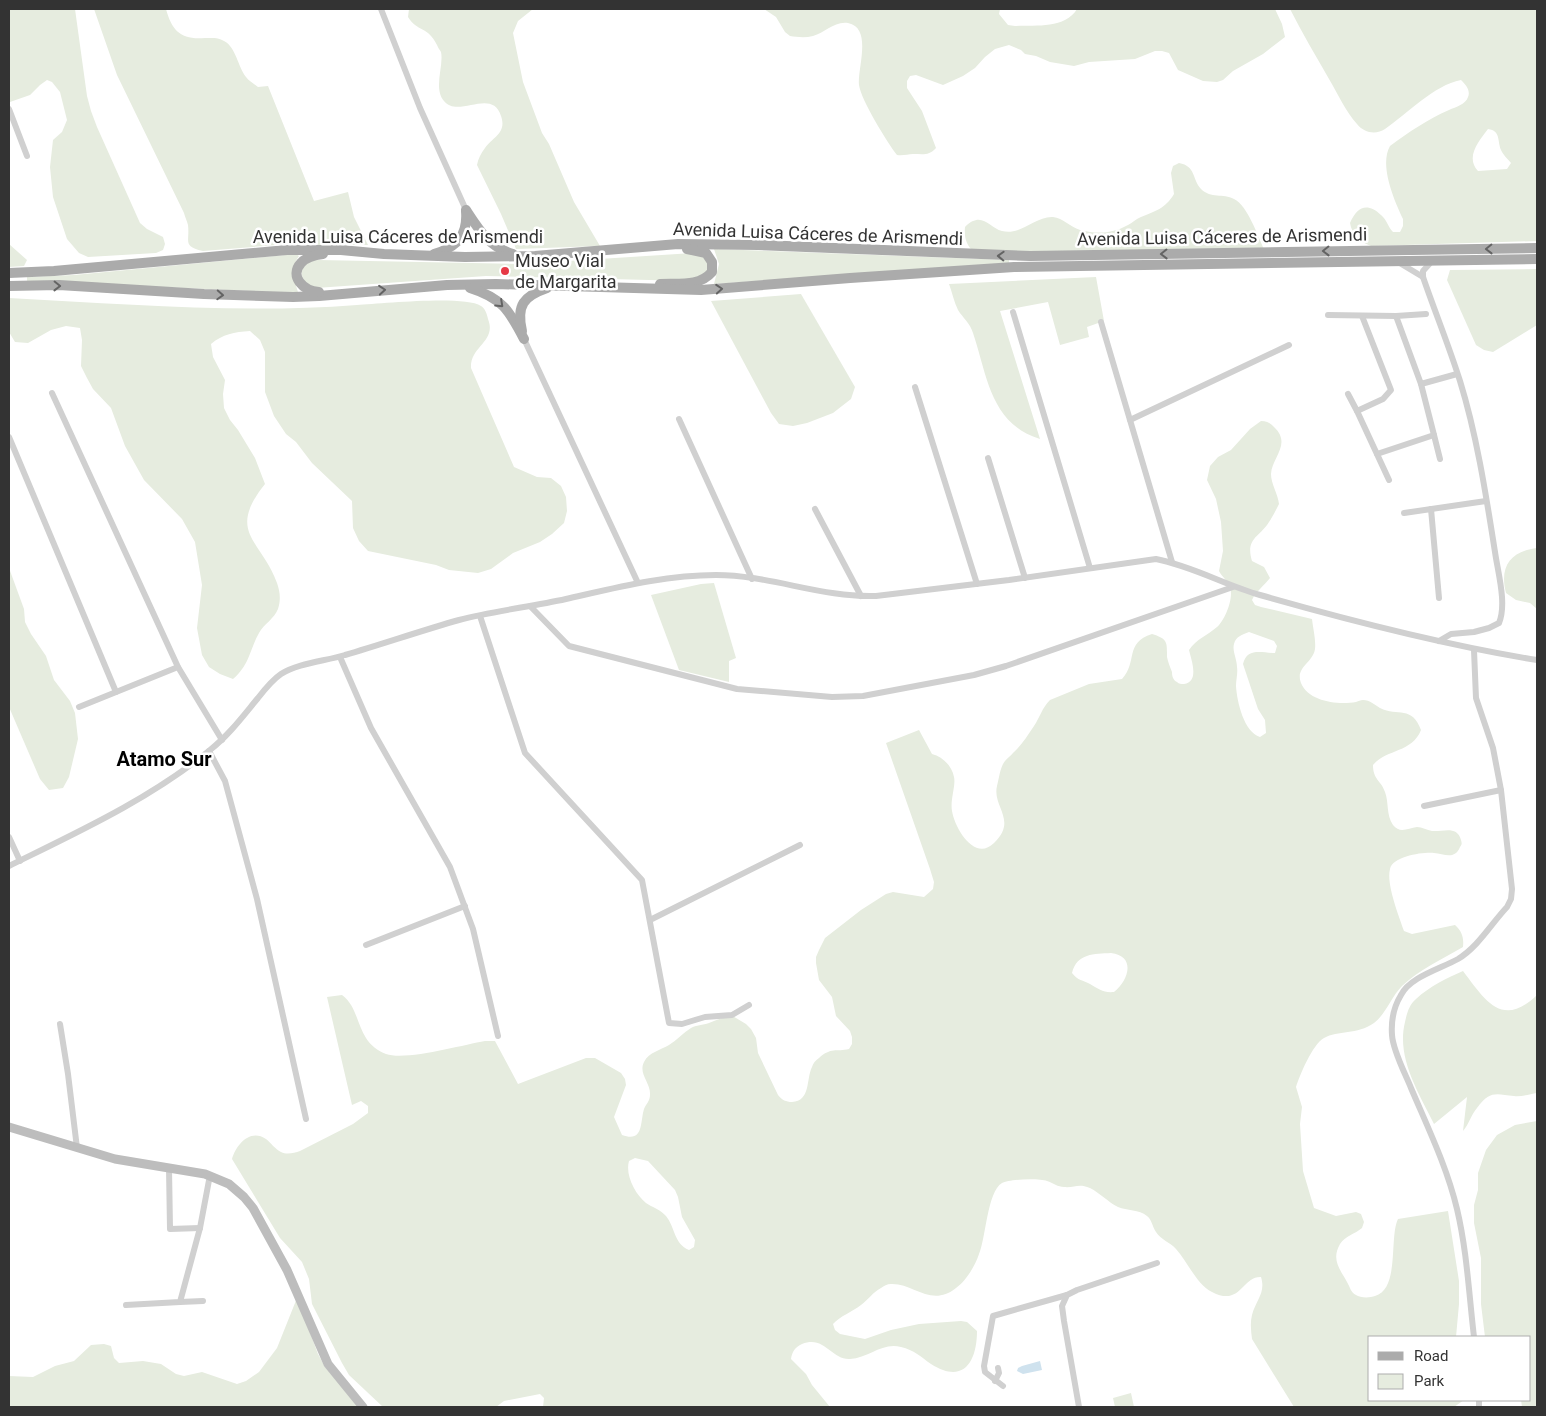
<svg xmlns="http://www.w3.org/2000/svg" width="1546" height="1416" font-family="Roboto,sans-serif">
	<rect width="100%" height="100%" fill="#fff"/>
	<g fill="#e6ecdf" fill-rule="evenodd">
		<path d="M9,9H75L87,96L91,111L97,127L140,223L147,229L163,237L165,244L163,250L156,253L88,257L79,253L67,239L53,197L50,167L53,140L62,132L67,120L60,92L52,82L47,80L40,85L30,95L10,102L9,96Z"/>
		<path d="M94,9H166C172,31 181,40 205,38C211,38 218,37 224,41C236,47 238,67 246,77C249,81 254,84 258,87L268,86L314,201L348,192L354,217L368,245H276L203,251C182,246 190,242 188,225C187,221 185,217 184,213L117,75Z"/>
		<path d="M409,9H458L472,10L482,9H533L518,21L513,33L523,82L542,133L549,144L574,202L600,246L516,249L501,214L477,165C478,159 481,153 485,148C493,137 507,133 501,116C492,87 458,119 444,101C433,88 444,66 441,52C440,50 438,48 437,45C428,26 417,32 408,17Z"/>
		<path d="M764,9H1000L999,14L1008,25L1015,26C1036,25 1065,29 1077,9H1275L1282,24L1285,37L1263,54L1233,71L1223,80L1217,82L1203,81L1178,70L1169,53L1162,51H1155L1135,59L1089,62L1074,66L1050,62L1036,56L1025,54L1021,50L1009,45L995,49L985,57L975,68L963,76L943,85L916,75L910,76L907,81V88L922,111L936,148C929,156 923,154 913,154C908,154 903,156 897,155C887,142 861,100 859,85C857,69 873,28 848,23C834,21 825,33 813,36C805,38 797,37 790,36L785,32L776,17Z"/>
		<path d="M1290,9H1537V241L1371,246C1360,242 1352,235 1350,223C1357,207 1367,202 1381,215C1387,220 1388,227 1393,232H1400L1403,226V219C1394,200 1379,165 1390,146C1409,132 1428,119 1449,110C1456,107 1466,104 1468,97C1471,90 1465,84 1461,80C1434,85 1407,114 1385,129C1376,135 1364,133 1357,124C1346,112 1338,94 1329,79C1316,56 1302,33 1290,9ZM1488,129C1501,131 1497,140 1501,150C1503,155 1508,159 1511,163L1507,169L1478,171C1465,157 1479,141 1488,129Z"/>
		<path d="M1179,163C1196,166 1192,179 1201,189C1211,199 1223,193 1234,199C1248,206 1257,235 1264,249L974,252C966,245 964,237 965,227C982,210 989,228 1002,231C1021,236 1035,216 1053,217C1063,218 1070,227 1080,230C1097,234 1112,234 1128,225C1132,223 1136,219 1141,217C1155,211 1165,209 1174,194L1171,173L1173,166Z"/>
		<path d="M9,244L27,260L24,266L9,267Z"/>
		<path d="M714,249L1009,260V263L714,284L719,264Z"/>
		<path d="M693,253L703,256L709,265L708,272L690,281L486,276L316,288L308,286C303,279 299,274 304,265L313,260H318L521,264Z"/>
		<path d="M296,254L299,256C290,268 294,280 298,292H270L27,281V277L74,275Z"/>
		<path d="M1537,269V325L1493,352L1484,350L1476,345L1447,280L1450,270Z"/>
		<path d="M1096,277L1104,321L1087,327L1089,337L1060,345L1048,302L1000,311L1040,439C990,424 987,374 973,333C970,323 963,318 958,310C954,302 952,292 949,284Z"/>
		<path d="M801,294L855,387L851,399L833,413L807,423L793,426L779,424L771,413L711,301Z"/>
		<path d="M9,298C125,304 241,314 357,305C380,304 464,295 481,306C485,308 487,314 488,319C497,342 470,346 471,368L514,467L537,477L551,478L561,486L566,497L567,511L564,523L552,534L540,542L513,553L491,569L478,573L449,570L436,565L368,551L359,541L353,528L352,501L312,463L296,442L286,434L274,416L265,392V352L260,340L250,331C234,332 223,334 211,344L213,357L225,380L223,394L224,408L230,420L238,430L255,458L265,484C226,533 261,539 277,583C280,592 281,599 278,609C274,619 264,624 259,633C249,651 250,664 233,679L220,674L209,667L202,655L197,628L202,585L195,542L182,519L144,480L125,446L111,408L93,389L87,378L81,366L82,340L80,328L66,326L51,330L28,343L15,342L9,332Z"/>
		<path d="M1261,421C1267,421 1270,423 1274,427C1292,444 1272,457 1271,474C1271,484 1278,494 1279,504C1276,510 1273,516 1269,522C1260,537 1245,538 1252,561L1264,567L1270,578C1264,586 1256,591 1252,600L1255,605L1261,607L1312,619C1313,628 1316,640 1315,649C1313,663 1295,667 1301,683C1309,702 1338,705 1356,702C1359,701 1360,700 1363,700C1370,700 1375,705 1380,708C1398,717 1412,705 1421,730C1412,753 1386,749 1373,765C1373,780 1381,780 1385,792C1389,802 1386,815 1393,825C1400,834 1408,828 1417,827C1422,827 1427,830 1432,831C1443,832 1457,825 1461,840C1462,844 1462,844 1460,847C1455,860 1444,854 1434,853C1423,852 1393,856 1390,869C1386,884 1399,916 1404,931L1412,934L1455,925C1462,931 1464,938 1463,947C1442,959 1419,970 1402,986C1391,997 1386,1014 1374,1023C1357,1035 1338,1030 1324,1038C1312,1045 1300,1075 1296,1087L1302,1107L1300,1124L1303,1171L1314,1208L1336,1216L1356,1212L1361,1214L1364,1222L1362,1228C1355,1234 1345,1236 1340,1244C1331,1260 1340,1269 1347,1282C1350,1287 1351,1293 1356,1295C1360,1298 1370,1298 1375,1296C1400,1289 1389,1237 1398,1219L1448,1211L1459,1281V1304L1456,1337H1370V1400H1464L1454,1407H1294L1252,1339C1251,1331 1250,1323 1252,1315C1256,1300 1266,1293 1261,1277C1242,1276 1241,1307 1212,1292C1196,1284 1188,1262 1176,1249C1170,1242 1161,1240 1156,1232C1152,1226 1152,1220 1147,1216C1139,1209 1127,1211 1118,1207C1108,1202 1100,1193 1090,1188C1078,1183 1075,1188 1064,1187C1058,1187 1053,1183 1047,1181C1039,1178 1009,1179 1002,1183C987,1192 986,1238 979,1254C975,1266 966,1281 956,1288C931,1308 914,1283 891,1284C887,1284 884,1286 881,1288C873,1292 868,1300 861,1305C852,1312 840,1316 833,1324L835,1330L840,1334L865,1339L891,1330L919,1324L961,1321L967,1322L977,1331C977,1361 964,1385 931,1364C921,1357 914,1350 901,1347C882,1342 869,1358 850,1359C831,1360 825,1335 802,1344C795,1347 792,1352 791,1359L806,1374L812,1385L830,1407H543L544,1398L540,1394L504,1401L496,1407H383L349,1375L342,1363L312,1304L309,1279L302,1262L280,1238L232,1159C236,1145 250,1128 266,1139C271,1143 275,1149 281,1152C287,1155 294,1153 300,1151L353,1124L368,1113V1106L361,1101L352,1105L327,997L342,995C356,1005 357,1024 366,1038C370,1045 378,1051 386,1054C406,1061 462,1045 485,1041H495L518,1084L586,1058H595L621,1073L625,1079L626,1085L614,1117L622,1135C644,1143 640,1122 644,1109C646,1104 650,1101 650,1095C651,1083 638,1074 644,1062C649,1052 661,1050 669,1045C677,1040 683,1033 691,1028C696,1025 703,1025 709,1023C717,1020 724,1017 731,1015L746,1024L751,1029L756,1038L758,1053L778,1095C782,1100 786,1102 792,1102C811,1101 806,1079 812,1067C813,1063 816,1060 819,1058C831,1047 836,1052 849,1049L852,1044V1037L850,1031L836,1016L832,997L819,980L816,963V957L819,950L825,938L861,910L886,894L893,892L924,897L933,889L934,882L930,869L886,743L919,730L932,754C943,757 952,766 954,777C956,785 950,800 952,811C955,829 975,862 994,843C1018,820 992,807 997,786C999,779 1000,767 1005,761C1007,758 1011,756 1013,753C1021,746 1028,735 1034,726C1040,717 1042,708 1050,700L1089,684L1122,679C1138,662 1124,643 1152,634C1168,639 1167,642 1167,657C1168,662 1170,667 1172,672C1172,676 1173,680 1177,682C1179,684 1181,684 1184,684C1200,682 1191,659 1189,650C1196,639 1208,635 1217,627C1225,620 1234,598 1230,587C1228,581 1222,577 1219,571L1223,551L1221,522L1216,499L1207,480L1210,466L1218,457L1231,450L1250,429ZM1249,632L1274,641L1277,646L1275,653C1262,653 1247,647 1243,664L1258,709L1265,720L1266,733L1260,737C1244,732 1237,702 1236,686C1236,680 1238,673 1237,667C1237,659 1232,651 1234,644C1236,636 1242,635 1249,632ZM1111,953C1136,956 1129,980 1114,992C1103,993 1099,989 1090,984C1083,980 1078,981 1072,973C1077,953 1094,954 1111,953ZM635,1158L648,1161L675,1190L678,1197L682,1217L695,1240L694,1247L689,1250C674,1244 675,1227 666,1216C661,1210 652,1207 646,1203C635,1194 625,1175 629,1161Z"/>
		<path d="M1537,548V609L1530,603L1516,600L1506,593C1499,566 1511,551 1537,548Z"/>
		<path d="M9,568L24,609L25,622L31,634L46,656L54,680L70,701L75,713L78,739L69,777L63,788L49,790L40,779L9,707Z"/>
		<path d="M714,583L736,658L729,661V682L679,670L651,595L701,584Z"/>
		<path d="M1463,971C1485,1000 1502,1029 1537,995V1093C1530,1094 1521,1097 1514,1096C1496,1094 1490,1090 1477,1108C1471,1115 1469,1124 1463,1131L1467,1097L1434,1124C1419,1093 1396,1058 1405,1022C1407,1013 1409,1005 1416,999C1430,986 1447,978 1463,971Z"/>
		<path d="M1537,1121V1407H1522L1521,1400H1530V1337H1485L1481,1304V1258L1474,1223V1205L1478,1190V1173L1486,1150L1497,1135L1515,1125Z"/>
		<path d="M297,1298L318,1354L325,1367L360,1407H9V1376L33,1377L55,1366L74,1361L91,1345L104,1344L111,1346L114,1358L119,1363L143,1361L161,1364L176,1374L184,1376L202,1372L237,1384L246,1381L259,1372L277,1348Z"/>
		<path d="M1131,1393L1134,1407H1115L1113,1398Z"/>
	</g>
	<path fill="#cfe2ee" d="M1040,1361L1042,1370L1023,1374L1017,1371L1018,1368L1022,1366Z"/>
	<g fill="none" stroke-linecap="round" stroke-linejoin="round">
		<g stroke="#d0d0d0" stroke-width="6">
			<path d="M381,9L420,108L466,210"/>
			<path d="M9,109L27,156"/>
			<path d="M1432,261L1423,271V277C1435,312 1449,346 1460,381C1477,436 1486,495 1495,552C1498,573 1507,604 1499,623L1489,628L1474,632L1451,634L1439,641"/>
			<path d="M1398,262L1423,277"/>
			<path d="M1013,312L1090,568"/>
			<path d="M1328,315L1396,316L1421,384L1457,374"/>
			<path d="M1362,316L1391,390L1383,399L1357,411L1389,480"/>
			<path d="M1396,316L1426,314"/>
			<path d="M1101,322L1172,562"/>
			<path d="M524,339L638,583"/>
			<path d="M915,387L977,584"/>
			<path d="M52,393L178,667L222,740"/>
			<path d="M1348,394L1357,411"/>
			<path d="M679,419L752,579"/>
			<path d="M1130,420L1289,345"/>
			<path d="M1434,435L1440,459"/>
			<path d="M9,437L116,692"/>
			<path d="M1377,454L1434,435L1421,384"/>
			<path d="M988,458L1025,578"/>
			<path d="M815,509L861,596"/>
			<path d="M1431,509L1439,598"/>
			<path d="M1404,513L1486,501"/>
			<path d="M531,607L569,646L737,689L832,697L863,696L974,675L1006,666L1233,587"/>
			<path d="M480,616L525,753L642,880L669,1023L682,1024L705,1017L732,1015L749,1005"/>
			<path d="M340,657L371,728L450,867L473,929L498,1036"/>
			<path d="M79,707L178,667"/>
			<path d="M209,751L225,781L257,899L306,1119"/>
			<path d="M1424,806L1501,790"/>
			<path d="M9,837L20,861"/>
			<path d="M9,866C78,832 150,799 210,750C229,735 243,716 258,698C265,689 272,680 281,674C298,663 326,661 345,655C383,644 420,631 459,620C493,611 530,607 566,599C615,588 665,575 716,575C770,575 822,598 876,596L1009,580L1156,559C1192,566 1225,585 1260,595C1351,621 1444,645 1537,660"/>
			<path d="M650,920L800,845"/>
			<path d="M366,945L465,906"/>
			<path d="M60,1024L68,1074L77,1148"/>
			<path d="M169,1168L170,1229L200,1228"/>
			<path d="M180,1302L203,1301"/>
			<path d="M126,1305L180,1302L200,1228L210,1175"/>
			<path d="M1474,1337C1469,1295 1467,1251 1457,1209C1447,1167 1428,1128 1411,1088C1405,1073 1393,1051 1392,1035C1391,1021 1393,1008 1401,995C1410,977 1440,969 1458,959C1478,947 1491,924 1507,907L1511,899L1512,889L1501,790L1493,748L1476,698L1474,650"/>
			<path d="M995,1381L999,1373L998,1368"/>
			<path d="M1003,1386L985,1372L984,1366L993,1316L1067,1295"/>
			<path d="M1079,1407L1064,1321L1062,1306L1067,1295L1077,1290L1157,1263"/>
			<path d="M1479,1407V1400"/>
		</g>
		<path stroke="#bdbdbd" stroke-width="9" d="M9,1127L115,1159L205,1174L229,1184L244,1197L253,1208L287,1270L328,1364L363,1407"/>
		<g stroke="#ababab" stroke-width="10">
			<path d="M466,210C479,230 489,247 513,254"/>
			<path d="M434,254C457,247 468,236 466,211"/>
			<path d="M9,273L54,271L287,250H341L384,254L465,257L535,256L678,244L759,245L1030,256L1537,248"/>
			<path d="M660,284C679,283 699,287 712,272V262L706,253L687,249"/>
			<path d="M9,286L59,285L204,294L293,297L319,296L447,285L496,284L701,290L850,278L1014,267L1537,259"/>
			<path d="M470,288C502,298 509,310 524,339"/>
			<path d="M319,292C303,291 289,276 301,263C306,257 315,255 323,254"/>
			<path d="M522,331C516,305 524,296 547,288"/>
		</g>
	</g>
	<defs><path id="oneway-chevron" d="M-2-3.5L2.5 0L-2 3.5" fill="none" stroke-width="1.6" stroke-linecap="round" stroke-linejoin="round" transform="scale(1.25)"/></defs>
	<g stroke="#636363">
		<use href="#oneway-chevron" transform="translate(1489 249) rotate(179)"/>
		<use href="#oneway-chevron" transform="translate(1326 251) rotate(179)"/>
		<use href="#oneway-chevron" transform="translate(1164 254) rotate(179)"/>
		<use href="#oneway-chevron" transform="translate(1001 256) rotate(-178)"/>
		<use href="#oneway-chevron" transform="translate(57 286) rotate(1)"/>
		<use href="#oneway-chevron" transform="translate(719 289) rotate(-4)"/>
		<use href="#oneway-chevron" transform="translate(382 290) rotate(-5)"/>
		<use href="#oneway-chevron" transform="translate(220 295) rotate(3)"/>
		<use href="#oneway-chevron" transform="translate(500 304) rotate(43)"/>
	</g>
	<circle fill="#e63946" stroke="#fff" stroke-width="2" cx="505" cy="271" r="5"/>
	<g text-anchor="middle" stroke-width="5" stroke-linejoin="round" paint-order="stroke">
		<g font-size="18" fill="#333" stroke="#fff">
			<text transform="translate(818 234) rotate(2)" y="6">Avenida Luisa Cáceres de Arismendi</text>
			<text x="398" y="243">Avenida Luisa Cáceres de Arismendi</text>
			<text transform="translate(1222 237) rotate(-1)" y="6">Avenida Luisa Cáceres de Arismendi</text>
		</g>
		<g font-size="18" fill="#333" stroke="#fff" text-anchor="start">
			<text x="515" y="267">Museo Vial<tspan x="515" dy="21">de Margarita</tspan></text>
		</g>
		<g font-size="20" font-weight="bold" fill="#000" stroke="#fff">
			<text x="164" y="766">Atamo Sur</text>
		</g>
	</g>
	<rect width="1546" height="1416" fill="none" stroke="#333333" stroke-width="20"/>
	<rect x="1368" y="1336" width="162" height="65" fill="#ffffff" stroke="#adadad"/>
	<rect x="1378" y="1352" width="25" height="8" fill="#ababab" stroke="#adadad"/>
	<text x="1414" y="1361" font-size="15" fill="#333333">Road</text>
	<rect x="1378" y="1374" width="25" height="15" fill="#e6ecdf" stroke="#adadad"/>
	<text x="1414" y="1386" font-size="15" fill="#333333">Park</text>
</svg>
